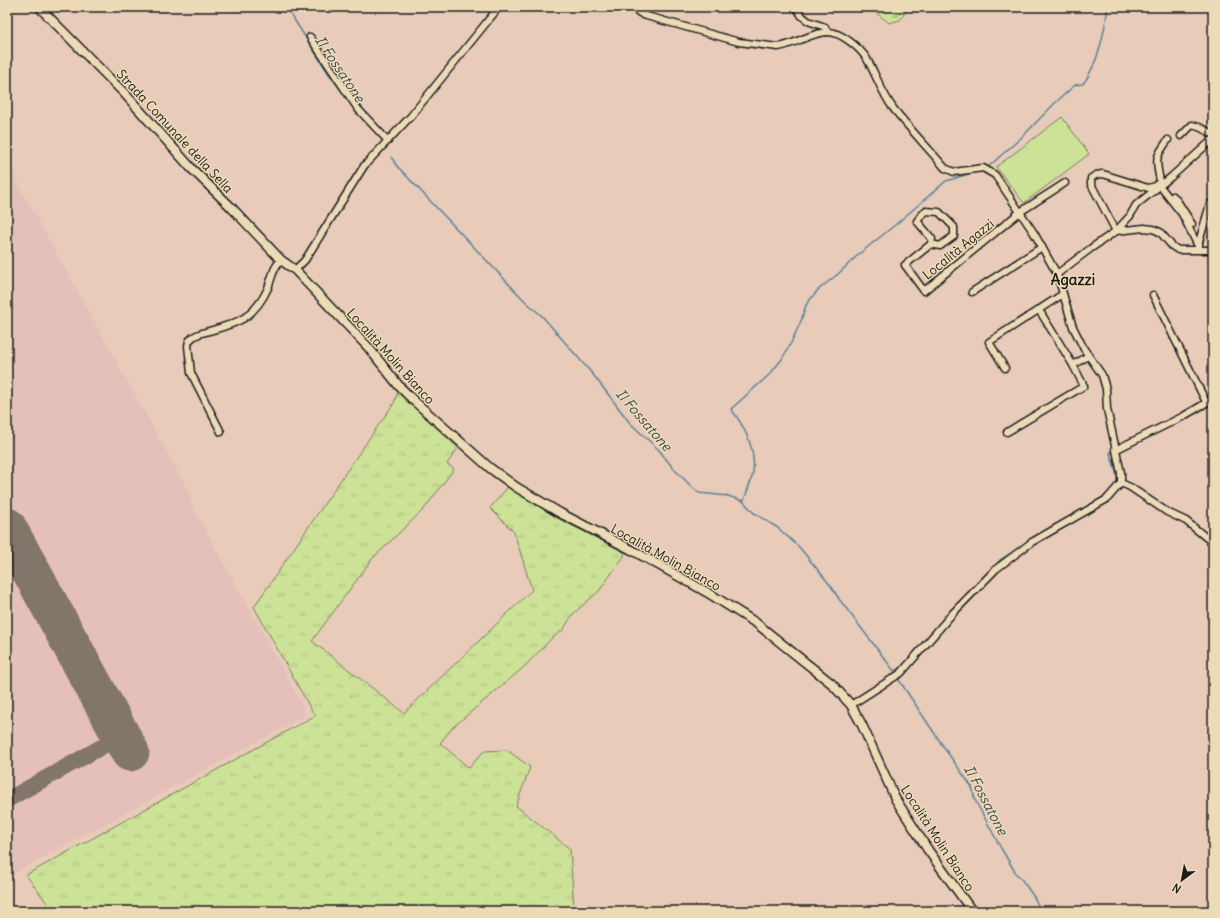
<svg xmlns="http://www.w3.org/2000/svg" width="1220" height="918" font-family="Delius,sans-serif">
	<defs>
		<pattern id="grass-tufts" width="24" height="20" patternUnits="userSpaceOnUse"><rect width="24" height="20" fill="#cce297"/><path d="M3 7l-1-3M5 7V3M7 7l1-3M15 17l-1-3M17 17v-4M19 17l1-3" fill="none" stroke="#afc182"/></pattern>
		<pattern id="forest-firs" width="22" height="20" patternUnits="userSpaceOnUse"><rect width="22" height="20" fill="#cce297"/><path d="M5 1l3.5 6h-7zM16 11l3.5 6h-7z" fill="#afc182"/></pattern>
	</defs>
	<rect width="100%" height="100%" fill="#e8cbb9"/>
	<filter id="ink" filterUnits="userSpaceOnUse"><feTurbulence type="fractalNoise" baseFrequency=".025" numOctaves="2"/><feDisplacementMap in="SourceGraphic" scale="8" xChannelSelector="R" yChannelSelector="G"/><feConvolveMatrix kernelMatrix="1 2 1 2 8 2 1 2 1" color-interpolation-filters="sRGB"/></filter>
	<g filter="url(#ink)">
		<path fill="#e5c0ba" d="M7,164L191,496V504L305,710L303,717L7,877Z"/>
		<path fill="url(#grass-tufts)" stroke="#747f5a" d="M398,392L458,448L447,464L454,469L424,509L372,559L312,641L404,713L532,590L514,532L490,508L508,487L557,518L624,552V556L599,591L573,614L563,630L552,638L524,667L453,727L440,743L469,768L484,751L507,750L530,767L516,806L570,849L574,911H53L26,875L316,715L312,711L254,607L355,459L394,403Z"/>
		<path fill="url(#forest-firs)" stroke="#747f5a" d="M869,7H909L900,20L889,23Z"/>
		<path fill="#cce297" stroke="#747f5a" d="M1062,117L1089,154L1024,203L996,167Z"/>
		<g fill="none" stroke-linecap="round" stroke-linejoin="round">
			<g stroke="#5d8398" stroke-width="1.5">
				<path d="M286,7L329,74L354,108"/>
				<path d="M391,157L397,166L525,301L542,316L595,377L630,423L659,450L673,468L692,487L699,493L728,496L743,501L754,513L778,528L800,548L831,586L839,599L894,671L904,666"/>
				<path d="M987,168L1023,136L1055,103L1075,85L1083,84C1099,62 1104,33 1108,7"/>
				<path d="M1166,422L1182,414"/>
				<path d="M1113,450L1110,453C1113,463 1116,470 1118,481"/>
				<path d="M744,500C747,491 751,482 753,473C756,449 745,427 731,409L770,374L782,359L791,343L801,321L806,305L818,290L838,274L859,254L895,225L946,181L975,172"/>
				<path d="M987,574L1000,560L1021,547"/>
				<path d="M899,680L947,752L972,787L975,800L1002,850L1017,875L1022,880L1034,897L1041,911"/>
			</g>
			<path stroke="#82746a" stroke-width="16" d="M7,800L121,736"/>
			<path stroke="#82746a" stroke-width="39" d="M7,527L130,752"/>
			<g stroke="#1c1c1c" stroke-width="9">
				<g id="minor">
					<path d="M631,7L643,15L739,42L778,47C794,45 812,32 828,32C841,32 860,48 867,59C876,75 882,93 893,108C909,128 928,148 945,168L954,172L983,168L995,175L1034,233L1057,274L1073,327L1084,349L1102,375L1106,389L1107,409L1121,473V483L1107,499L1032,542L996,569L952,614L901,673L851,705"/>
					<path d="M796,7L802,16L808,21L825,27L827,32"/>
					<path d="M310,37L358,109L388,141"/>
					<path d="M1181,136L1192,125L1199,127L1213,134"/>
					<path d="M1168,140C1154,159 1156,159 1160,181L1156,186L1148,188L1103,174L1096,175L1091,178V184L1116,231L1130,216L1136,205L1171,177L1211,141"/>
					<path d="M1163,190L1182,214L1200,250"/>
					<path d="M1173,196L1178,202L1192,224"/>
					<path d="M925,211L939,212L954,227V236L940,246L931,244L932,239L917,221Z"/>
					<path d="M931,244L905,265L924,291L1020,212L1065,183"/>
					<path d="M1199,248V242L1210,204"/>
					<path d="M295,270L305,260L364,166L411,116L499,7"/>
					<path d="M1057,274L1090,249L1116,231L1144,228L1153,229L1160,232L1172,246L1178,250H1213"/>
					<path d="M972,292L1042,247"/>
					<path d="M1153,295L1206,402"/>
					<path d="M1039,310L1073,365"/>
					<path d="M1005,368L989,342L1063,294"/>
					<path d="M221,432L191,373L188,346L189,341L193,337L199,334C232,324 252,323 268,288C272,278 273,267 281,260"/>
					<path d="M1007,432L1084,386L1073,365L1088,356"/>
					<path d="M1115,450L1182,417L1213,399"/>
					<path d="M1121,483L1130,487L1167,512L1186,521L1208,539L1213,546"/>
				</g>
			</g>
			<g stroke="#1c1c1c" stroke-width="11">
				<path id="tertiary" d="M39,7L125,94L192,169L231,207L281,260L295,270L368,347L399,386L413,400L490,468L516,487L560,513L632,550L710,594L756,623L831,683L851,705L862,725L896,800L928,850L972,911"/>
			</g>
			<use href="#minor" stroke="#eddbb8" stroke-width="6"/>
			<use href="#tertiary" stroke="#eddbb8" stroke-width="8"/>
		</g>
	</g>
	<g text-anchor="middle" stroke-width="3" stroke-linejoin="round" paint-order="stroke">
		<g font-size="13" fill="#1c1c1c" stroke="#eddbb8">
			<text transform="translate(175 131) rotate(47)" y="5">Strada Comunale della Sella</text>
			<text transform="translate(958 249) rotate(-39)" y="5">Località Agazzi</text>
			<text transform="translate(391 356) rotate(48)" y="5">Località Molin Bianco</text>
			<text transform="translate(666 557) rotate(29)" y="5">Località Molin Bianco</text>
			<text transform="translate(938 838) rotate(57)" y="5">Località Molin Bianco</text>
		</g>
		<g font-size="14" font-style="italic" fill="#374750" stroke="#eddbb8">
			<text transform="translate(340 69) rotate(56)" y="5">Il Fossatone</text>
			<text transform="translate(644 420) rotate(49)" y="5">Il Fossatone</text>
			<text transform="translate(986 800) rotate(62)" y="5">Il Fossatone</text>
		</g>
		<g font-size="15" font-weight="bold" fill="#1c1c1c" stroke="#eddbb8">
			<text x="1073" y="285">Agazzi</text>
		</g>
	</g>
	<rect width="1220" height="918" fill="none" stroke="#eddbb8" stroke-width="24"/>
	<rect x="12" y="12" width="1196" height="894" fill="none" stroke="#1c1c1c" stroke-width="1.5" filter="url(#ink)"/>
	<g transform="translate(1182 880) rotate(212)" stroke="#eddbb8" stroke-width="3" paint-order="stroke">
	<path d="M0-3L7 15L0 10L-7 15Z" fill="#1c1c1c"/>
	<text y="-6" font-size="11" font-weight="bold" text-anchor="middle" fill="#1c1c1c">N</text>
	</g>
</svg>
